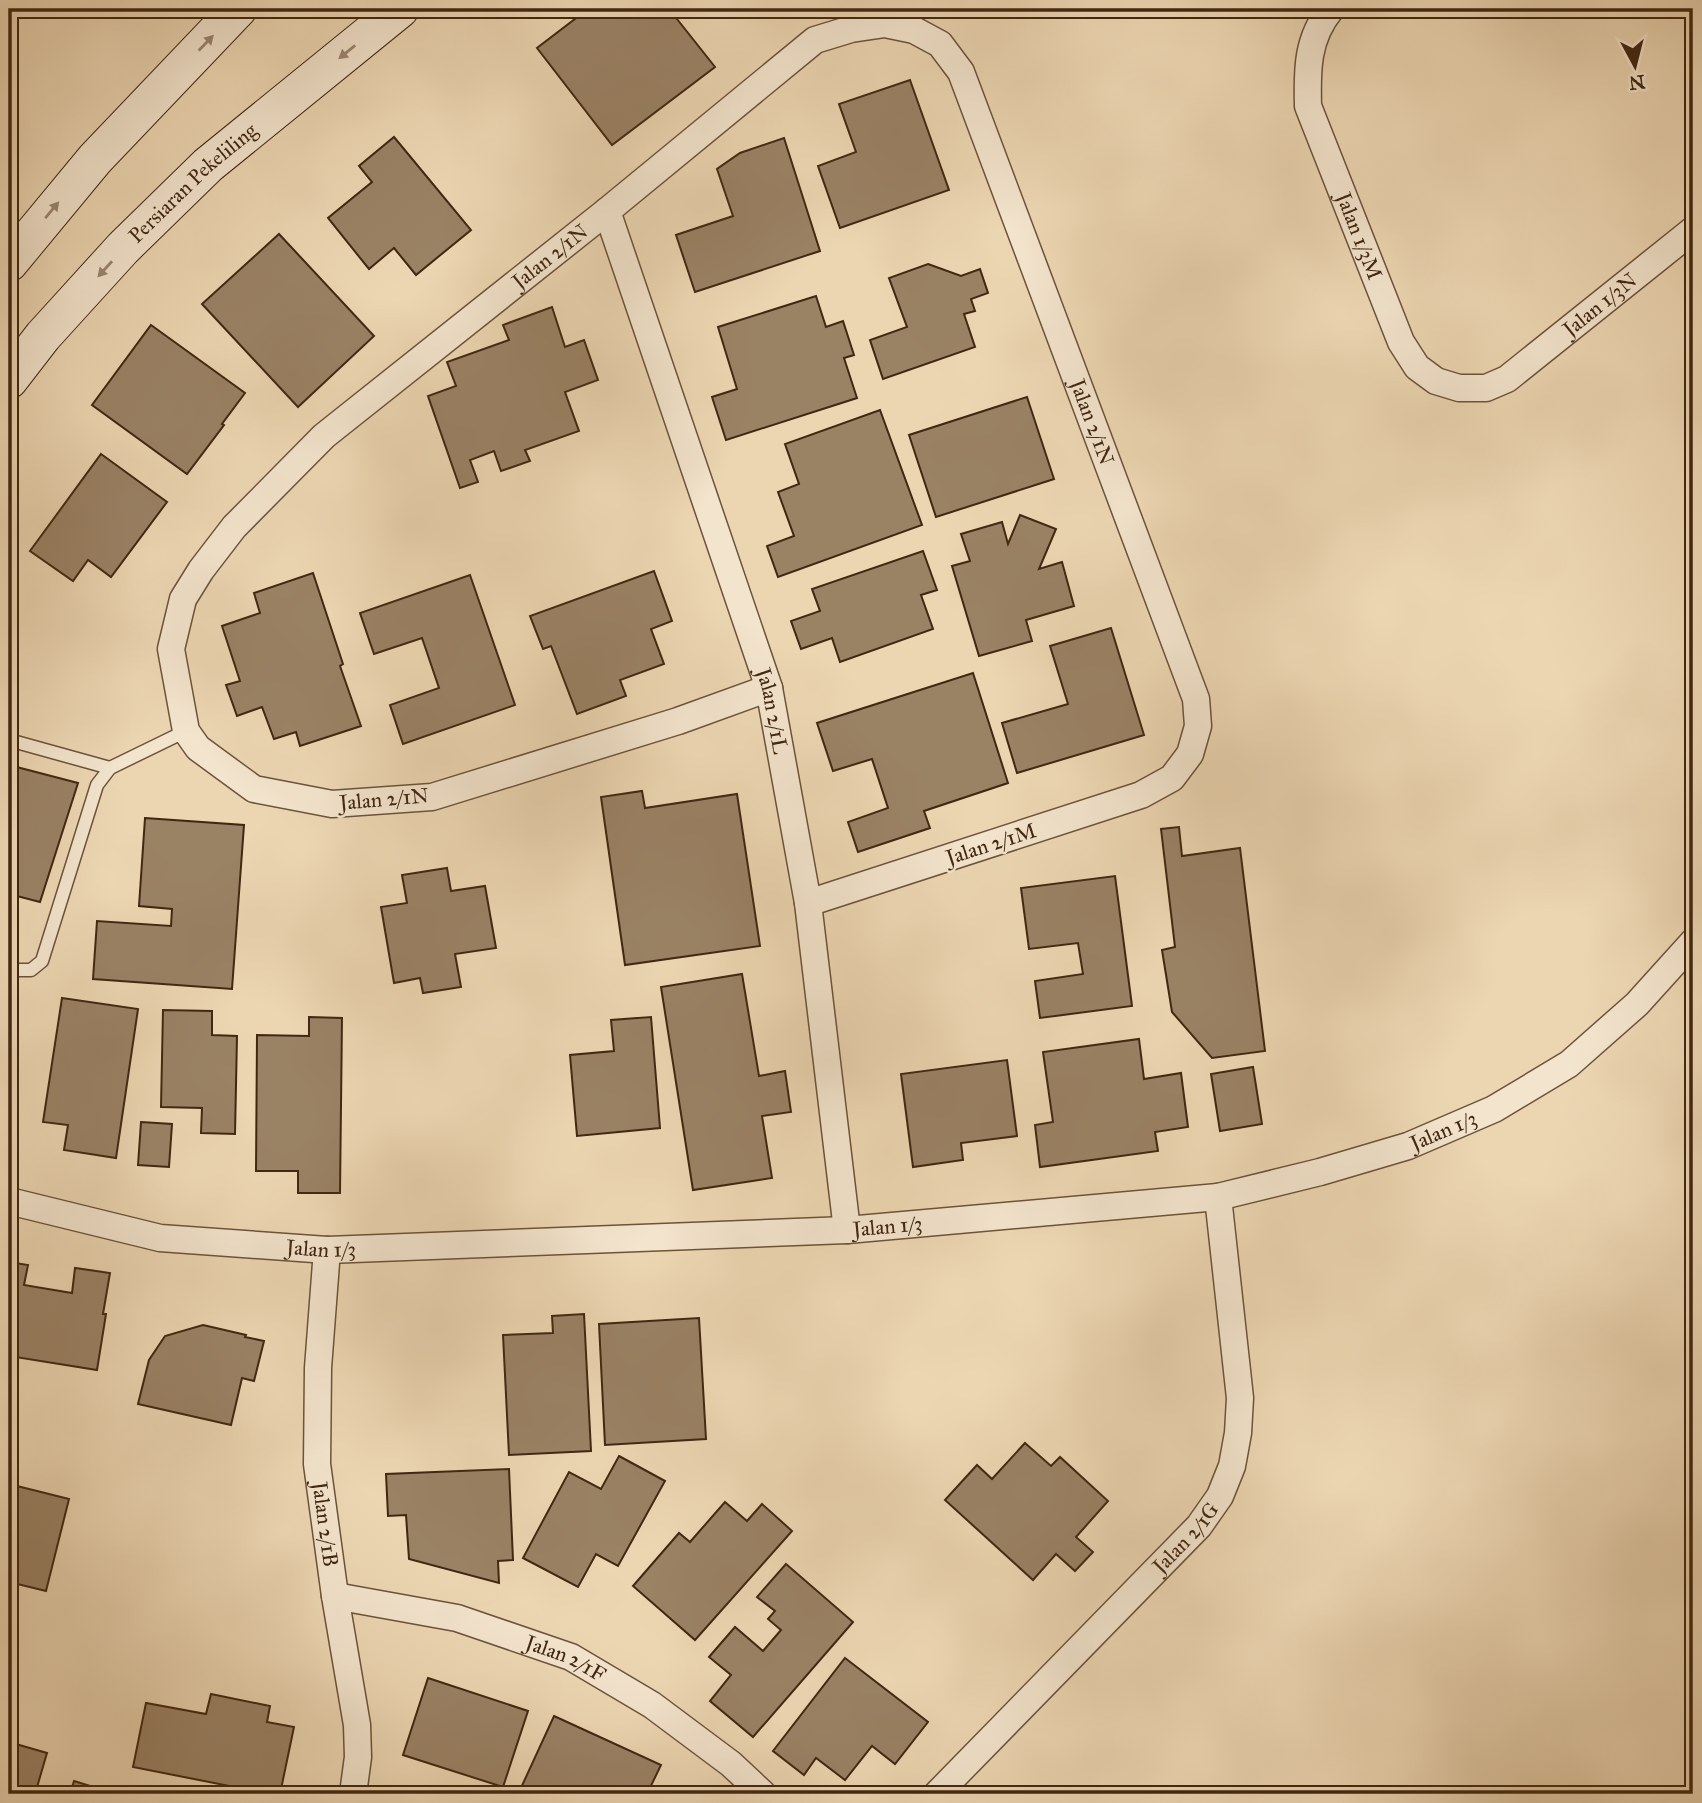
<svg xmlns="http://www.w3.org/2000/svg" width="1702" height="1803" font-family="'IM FELL Great Primer',serif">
	<rect width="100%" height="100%" fill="#ecd6b2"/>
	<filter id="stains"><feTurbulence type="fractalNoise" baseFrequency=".00286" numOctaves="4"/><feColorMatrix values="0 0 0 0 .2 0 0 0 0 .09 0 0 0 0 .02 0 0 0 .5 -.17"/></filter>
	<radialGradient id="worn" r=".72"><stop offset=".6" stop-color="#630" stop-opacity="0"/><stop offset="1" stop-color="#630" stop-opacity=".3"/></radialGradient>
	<g fill="#9a8265" stroke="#412711" stroke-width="2">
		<path d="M588,9H669L715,67L612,145L537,48Z"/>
		<path d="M910,80L949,190L840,228L818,166L856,152L839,104Z"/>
		<path d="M394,137L471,230L416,275L394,248L369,269L328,218L372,182L359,166Z"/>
		<path d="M784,138L820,251L695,292L676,235L733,216L717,169L740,153Z"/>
		<path d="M279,234L374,336L298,407L202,304Z"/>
		<path d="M928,264L961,276L980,269L988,293L971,299L975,311L964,314L975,347L883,379L870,340L907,327L889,278Z"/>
		<path d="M816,296L826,327L843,321L854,355L844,358L857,398L726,440L712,397L737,389L718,327Z"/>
		<path d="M552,307L565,347L584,340L598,380L565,392L579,431L525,450L530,461L501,471L494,451L470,460L478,482L460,488L428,396L456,386L447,362L509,340L503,325Z"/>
		<path d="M151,325L245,393L222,424L224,425L187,474L92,405Z"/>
		<path d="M1027,397L1054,479L936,517L909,435Z"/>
		<path d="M880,410L922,525L778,577L767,546L794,536L778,492L799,484L785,444Z"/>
		<path d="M101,454L167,502L111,577L88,560L73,581L30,551Z"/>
		<path d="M1020,515L1056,529L1039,569L1062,562L1074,606L1026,620L1032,641L979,656L952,566L970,561L961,534L1002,522L1008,544Z"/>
		<path d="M923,551L937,590L921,595L933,629L840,662L832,638L801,649L791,621L820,611L812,589Z"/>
		<path d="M654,571L672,621L651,629L664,664L620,680L626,696L577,714L551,646L543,649L530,616Z"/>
		<path d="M313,573L343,664L340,666L361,726L300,746L296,732L274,739L262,707L237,716L226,685L240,681L222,626L260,613L254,593Z"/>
		<path d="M470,575L515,705L403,744L390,705L439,688L422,638L374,654L360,613Z"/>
		<path d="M1111,628L1144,735L1017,773L1002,723L1068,704L1050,646Z"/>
		<path d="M973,673L1008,783L924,811L930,828L858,852L848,822L888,808L872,759L833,771L817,723Z"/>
		<path d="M9,765L78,783L40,902L9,894Z"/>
		<path d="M642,791L645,808L737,794L760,946L625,965L601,797Z"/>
		<path d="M145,818L244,825L232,989L93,979L97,921L171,926L172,909L139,906Z"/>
		<path d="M1179,827L1182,856L1240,848L1265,1051L1212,1058L1172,1012L1162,950L1175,947L1161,829Z"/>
		<path d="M447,868L451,891L485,886L496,948L455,954L461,987L423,993L420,978L394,983L381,907L407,903L402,875Z"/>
		<path d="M1115,876L1132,1006L1040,1018L1035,981L1083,974L1078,943L1029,949L1021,888Z"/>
		<path d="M742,974L759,1076L785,1071L791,1112L762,1116L772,1178L693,1190L661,987Z"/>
		<path d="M62,998L138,1009L116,1158L64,1150L68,1125L43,1122Z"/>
		<path d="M163,1010L212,1011V1035L237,1036L235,1134L201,1133L202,1108L161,1107Z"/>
		<path d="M309,1017L342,1018L340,1193H298V1171H256L257,1035L309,1036Z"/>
		<path d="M651,1017L660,1128L577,1136L570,1055L614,1051L611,1020Z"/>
		<path d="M1139,1039L1144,1079L1181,1073L1188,1127L1155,1132L1158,1151L1040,1167L1035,1125L1053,1122L1043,1052Z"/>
		<path d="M1007,1060L1017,1136L961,1143L963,1160L913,1167L901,1074Z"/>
		<path d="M1253,1067L1262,1124L1220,1131L1211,1074Z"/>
		<path d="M141,1122L172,1124L169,1167L138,1165Z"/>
		<path d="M9,1262L28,1265L24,1285L72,1293L75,1268L110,1273L103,1314H106L97,1370L9,1356Z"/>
		<path d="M584,1314L591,1451L509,1455L503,1335L553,1333L552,1316Z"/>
		<path d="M699,1318L706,1439L605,1445L599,1324Z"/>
		<path d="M203,1325L246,1335L245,1337L264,1341L254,1381L242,1378L231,1425L138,1404L149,1360L165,1336Z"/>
		<path d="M1025,1443L1051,1466L1060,1457L1108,1501L1076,1537L1093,1552L1075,1571L1056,1554L1033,1580L945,1500L977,1465L992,1479Z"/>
		<path d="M619,1456L665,1481L618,1566L596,1554L578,1587L523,1558L569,1472L601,1489Z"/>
		<path d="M509,1469L513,1560L498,1561L499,1583L409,1559L406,1515L388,1516L386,1474Z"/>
		<path d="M9,1484L69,1499L46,1591L9,1582Z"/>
		<path d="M725,1502L747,1521L762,1504L792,1531L695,1640L633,1586L679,1533L690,1542Z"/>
		<path d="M786,1564L853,1622L753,1737L710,1701L731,1675L709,1657L735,1627L763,1651L781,1630L768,1619L775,1611L757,1597Z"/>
		<path d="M845,1658L928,1722L895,1764L872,1746L845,1780L816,1758L804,1775L773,1751Z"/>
		<path d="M428,1678L528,1711L503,1787L403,1755Z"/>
		<path d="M211,1694L270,1706L267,1722L294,1727L280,1794H270L133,1767L146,1703L206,1714Z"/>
		<path d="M554,1716L661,1765L647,1794H530L520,1790Z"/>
		<path d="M9,1742L47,1753L35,1794H9Z"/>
		<path d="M74,1781L116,1794H70Z"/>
	</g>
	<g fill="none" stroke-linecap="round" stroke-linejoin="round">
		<g stroke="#6c5339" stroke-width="15">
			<g id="service">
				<path d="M9,740L110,768"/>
				<path d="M9,967L16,970H31L42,961L97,785L110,768L186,731"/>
			</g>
		</g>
		<g stroke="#6c5339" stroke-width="29">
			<g id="minor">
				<path id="s1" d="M1331,9C1307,38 1307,70 1308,106L1401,342L1417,367L1436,381L1459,388H1486L1507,379L1693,230"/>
				<path id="s2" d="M607,211L769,688L808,903L847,1230"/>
				<path id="s3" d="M769,688L678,721L432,797L332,804L254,789L198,748L186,731L171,649L183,599L201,570L234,527L324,436L607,211L815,40L851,29L885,24L914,30L940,44L961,72L1196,699L1198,726L1190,754L1172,778L1141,795L808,903"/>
				<path id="s4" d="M9,1201L160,1238L327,1250L847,1230L1218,1197L1320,1172L1408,1146L1494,1109L1569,1064L1637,1004L1693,942"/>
				<path id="s5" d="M327,1250L318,1368L317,1464L335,1596L357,1725L358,1757L353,1794"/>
				<path id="s6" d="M335,1596L457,1618L571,1657L652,1705L731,1764L763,1794"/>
				<path id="s7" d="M937,1794L1199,1526L1220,1496L1232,1466L1238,1433L1240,1398L1218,1197"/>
			</g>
		</g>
		<g stroke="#412711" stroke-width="39">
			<g id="secondary">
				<path d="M9,263L95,159L238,9"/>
				<path id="s8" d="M9,380L43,336L123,248L208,165L400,9"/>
			</g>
		</g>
		<use href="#service" stroke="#f3e4cd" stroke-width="12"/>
		<use href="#minor" stroke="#f3e4cd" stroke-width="26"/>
		<use href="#secondary" stroke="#f3e4cd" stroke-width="37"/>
	</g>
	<defs><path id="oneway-solid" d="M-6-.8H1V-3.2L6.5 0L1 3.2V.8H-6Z" transform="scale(1.75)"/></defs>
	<g fill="#9a866f">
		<use href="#oneway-solid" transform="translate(206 43) rotate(-46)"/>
		<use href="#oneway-solid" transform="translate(347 52) rotate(141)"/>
		<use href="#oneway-solid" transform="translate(52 210) rotate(-50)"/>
		<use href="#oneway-solid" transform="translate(105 269) rotate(132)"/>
	</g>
	<g text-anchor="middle" stroke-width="5" stroke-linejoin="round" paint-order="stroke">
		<g font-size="21" fill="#412711" stroke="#f3e4cd">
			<text dy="7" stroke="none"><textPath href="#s8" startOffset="270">Persiaran Pekeliling</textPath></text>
			<text dy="7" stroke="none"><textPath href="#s1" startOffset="242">Jalan 1/3M</textPath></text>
			<text dy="7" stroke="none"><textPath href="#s3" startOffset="1264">Jalan 2/1N</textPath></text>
			<text dy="7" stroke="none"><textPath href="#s1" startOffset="602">Jalan 1/3N</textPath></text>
			<text dy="7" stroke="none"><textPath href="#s3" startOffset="2146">Jalan 2/1N</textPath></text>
			<text dy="7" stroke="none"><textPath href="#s2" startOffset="527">Jalan 2/1L</textPath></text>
			<text transform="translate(384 799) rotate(-5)" y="7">Jalan 2/1N</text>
			<text transform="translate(991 844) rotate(-18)" y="7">Jalan 2/1M</text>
			<text dy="7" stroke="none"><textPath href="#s4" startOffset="1451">Jalan 1/3</textPath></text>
			<text dy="7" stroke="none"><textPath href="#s4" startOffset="884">Jalan 1/3</textPath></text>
			<text dy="7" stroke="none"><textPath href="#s4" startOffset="317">Jalan 1/3</textPath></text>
			<text dy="7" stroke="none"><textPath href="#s5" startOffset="275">Jalan 2/1B</textPath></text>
			<text dy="7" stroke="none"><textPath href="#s7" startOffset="357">Jalan 2/1G</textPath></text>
			<text dy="7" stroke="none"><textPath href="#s6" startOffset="240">Jalan 2/1F</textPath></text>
		</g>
	</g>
	<rect width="1702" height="1803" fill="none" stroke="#ecd6b2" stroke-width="35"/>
	<rect x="10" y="10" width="1681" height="1782" fill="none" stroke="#412711" stroke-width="3.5"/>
	<rect x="18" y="18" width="1667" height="1768" fill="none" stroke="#412711" stroke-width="2"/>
	<g transform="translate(1635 66) rotate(173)" stroke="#f3e4cd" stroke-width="5" paint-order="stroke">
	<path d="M0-5L12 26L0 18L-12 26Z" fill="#412711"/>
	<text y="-10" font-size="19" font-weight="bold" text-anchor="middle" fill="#412711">N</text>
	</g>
	<rect width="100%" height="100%" filter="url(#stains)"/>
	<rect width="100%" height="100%" fill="url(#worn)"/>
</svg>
